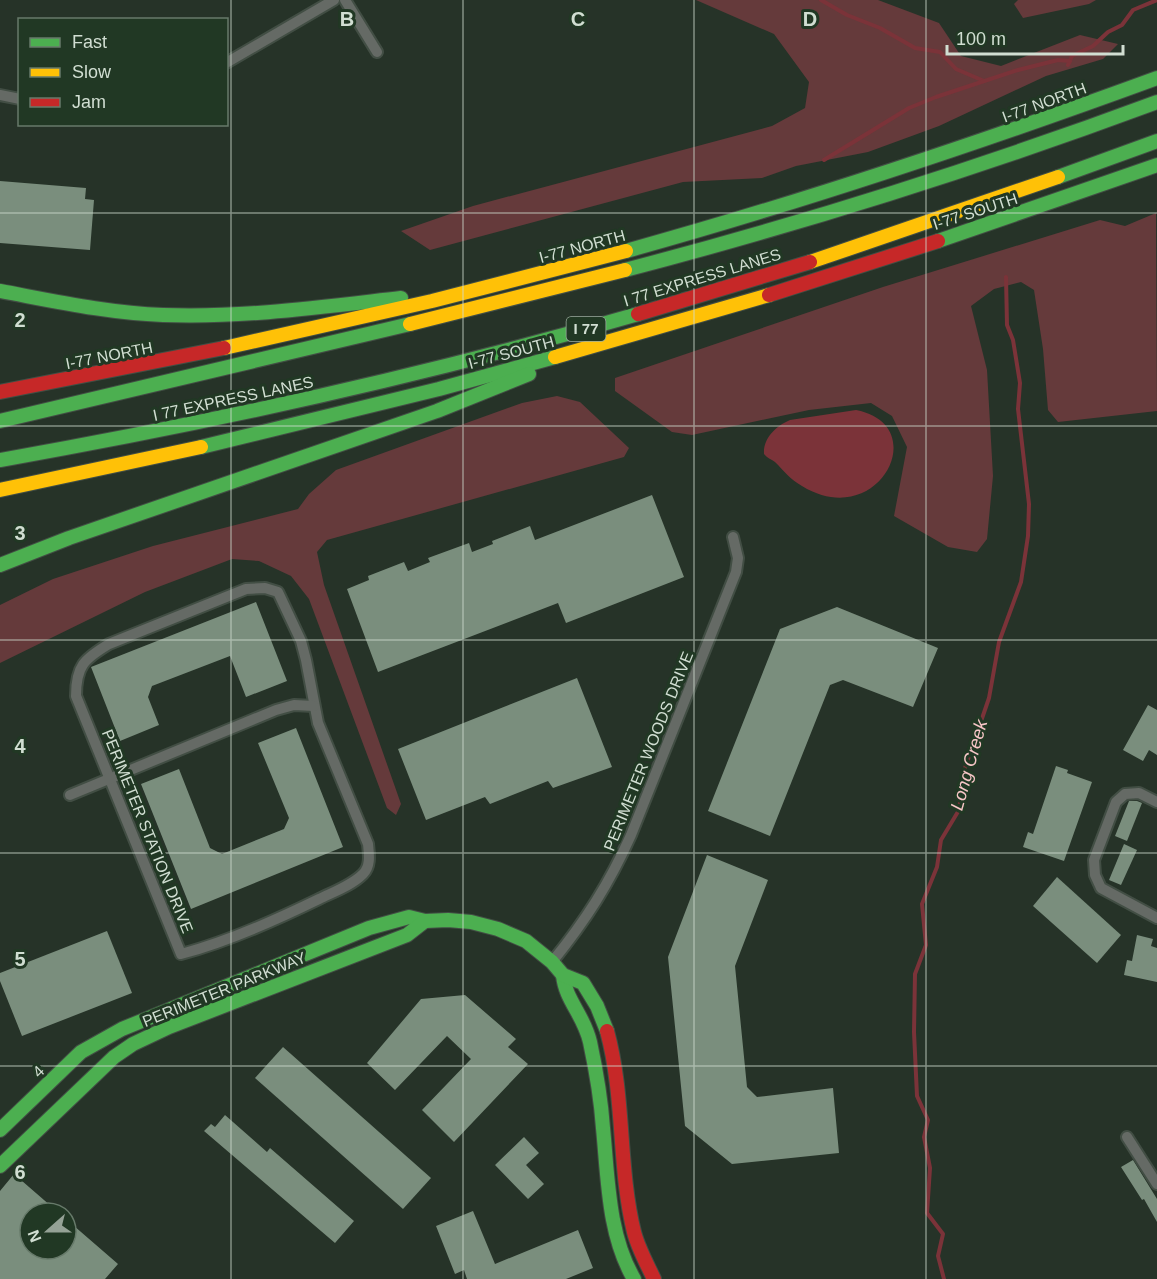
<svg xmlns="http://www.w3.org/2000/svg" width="1157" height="1279" font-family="Helvetica,sans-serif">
	<rect width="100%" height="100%" fill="#263328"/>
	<g fill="#653a3b">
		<path d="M696,0H878L939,23L961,56L1001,66L1080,35L1118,44L1103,59L1046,76L939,126L868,152L796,166L762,178L683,182L430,250L401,231L473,206L772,126L805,108L809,82L774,34Z"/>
		<path d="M1018,0H1096L1089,4L1023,18L1014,4Z"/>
		<path d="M1156,213L1157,411L1058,422L1048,410L1043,349L1034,290L1021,282L994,289L971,306L987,370L993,476L987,539L977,552L948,547L894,516L907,447L892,416L871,403L809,410L692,435L672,432L615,391V378L883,287L1100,220L1125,226Z"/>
		<path d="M557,396L580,402L629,448L624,457L327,540L317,552L324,585L401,804L396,815L387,808L309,599L291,576L259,561L232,559L145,592L0,663V605L53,579L153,546L298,509L309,494L336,470L522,403Z"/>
	</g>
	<path fill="#7b3339" d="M856,410C934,425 878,533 802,486C791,480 784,471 775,462C771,459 767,458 764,454C763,438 776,426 790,420Z"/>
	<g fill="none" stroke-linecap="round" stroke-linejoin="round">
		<g stroke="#7b3339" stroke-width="4">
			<path d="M821,0L847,15L880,28L915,48L940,52L956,69L984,81"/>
			<path d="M1068,65L1072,56L1093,46L1108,32L1122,25L1133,10L1157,0"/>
			<path d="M824,160L909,108L936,97L1018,70L1058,60L1070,61"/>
			<path d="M944,1279L938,1256L943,1234L927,1213L930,1168L924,1137L928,1120L917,1096L914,1032L915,974L926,945L922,904L937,867L941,840L959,810L964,771L989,698L999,642L1021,582L1028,536L1029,504L1018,409L1020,383L1013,340L1007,325L1006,277"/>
		</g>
	</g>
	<g fill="#7a8e7d">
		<path d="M0,181L86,188L85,199L94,200L90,250L0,243Z"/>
		<path d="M652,495L684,577L566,623L558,603L378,672L347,589L369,580L368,576L404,562L408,571L430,562L428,558L469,543L472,552L493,544L492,541L530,526L535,540Z"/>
		<path d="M256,602L287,681L246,697L230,656L152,686L148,697L159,725L120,741L91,667Z"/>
		<path d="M837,607L938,648L913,707L843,680L830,685L770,836L708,811L780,629Z"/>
		<path d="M577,678L612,767L553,788L548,781L490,804L485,797L426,820L398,749Z"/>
		<path d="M1148,705L1157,710V755L1149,750L1143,761L1123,750Z"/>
		<path d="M296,728L343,847L191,909L141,784L179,769L210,848L222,854L284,829L289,818L258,743Z"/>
		<path d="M1056,766L1068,770L1067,773L1092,782L1064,861L1023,847L1028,832L1033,834Z"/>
		<path d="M1129,801H1137L1142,803L1127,841L1115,836Z"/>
		<path d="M1124,844L1137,850L1121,885L1109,880Z"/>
		<path d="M707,855L768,880L735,966L747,1087L757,1097L833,1088L839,1153L732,1164L685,1126L668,957Z"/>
		<path d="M1057,877L1121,935L1097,963L1033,906Z"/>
		<path d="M107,931L132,993L22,1036L0,981V973Z"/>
		<path d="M1137,935L1153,939L1151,946L1157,948V982L1124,975L1127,960L1132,961Z"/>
		<path d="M465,995L516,1039L508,1047L528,1064L454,1142L422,1110L471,1059L447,1036L395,1090L367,1063L421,999Z"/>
		<path d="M283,1047L431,1178L403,1209L255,1078Z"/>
		<path d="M225,1115L267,1152L270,1148L354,1221L335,1243L204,1131L211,1124L215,1127Z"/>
		<path d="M524,1137L539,1153L526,1165L544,1184L528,1199L495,1165Z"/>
		<path d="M1133,1160L1157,1199V1222L1144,1199L1142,1200L1121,1167Z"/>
		<path d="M14,1174L59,1213H30V1249H66V1219L118,1264L105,1279H0V1191Z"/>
		<path d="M473,1211L495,1264L578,1230L593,1268L566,1279H467L464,1270L455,1274L436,1226Z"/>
	</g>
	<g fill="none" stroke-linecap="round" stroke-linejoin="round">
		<g stroke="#424e44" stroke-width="14">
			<g id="street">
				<path d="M345,0L377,52"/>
				<path d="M226,63L334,0"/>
				<path d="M0,95L20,99"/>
				<path d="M265,588L278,592L301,641L306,660L318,723L368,844C369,854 371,866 363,874C351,886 333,892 319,899C276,920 227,942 181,954L76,696C76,666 84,659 109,644L246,589Z"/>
				<path d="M70,795L276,710L294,705L314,706"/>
				<path d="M1157,802L1139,793L1125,794L1116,802L1094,860L1095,875L1101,888L1157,918"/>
				<path d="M552,962C586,920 609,884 631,835L736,572L738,558L733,537"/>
				<path d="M1127,1137L1157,1184"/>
			</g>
		</g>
		<g stroke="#424e44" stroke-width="16">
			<g id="fast">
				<path d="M1058,177L1157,141"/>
				<path d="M938,241L1157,165"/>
				<path d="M626,251C806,201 982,142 1157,78"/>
				<path d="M625,270C805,223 982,167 1157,102"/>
				<path d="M0,291C54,301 108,313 163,315C243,318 322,307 401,298"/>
				<path d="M0,421L410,324"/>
				<path d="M201,447L439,389L555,357"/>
				<path d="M0,460C215,422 428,375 638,314"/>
				<path d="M0,565L69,538L437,411L529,374"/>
				<path d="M563,975C565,1000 584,1015 590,1042C596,1070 601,1099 603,1128C608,1178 608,1235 634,1279"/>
				<path d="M0,1130L81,1052L122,1029L369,928L409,917L425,921L448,920L471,922L498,929L526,941L552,962L563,975L583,983L597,1006L607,1031"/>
				<path d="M0,1166L114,1057L133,1044L169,1027L407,935L425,921"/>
			</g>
		</g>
		<g stroke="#424e44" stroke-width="16">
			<g id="slow">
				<path d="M810,262L1058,177"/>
				<path d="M410,324L625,270"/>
				<path d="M224,348L432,301L626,251"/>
				<path d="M555,357L769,295"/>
				<path d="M0,490L201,447"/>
			</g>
		</g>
		<g stroke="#424e44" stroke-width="16">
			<g id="jam">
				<path d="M769,295L938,241"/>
				<path d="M638,314L810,262"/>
				<path d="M0,392L224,348"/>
				<path d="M607,1031C625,1097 618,1167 634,1232C638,1248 647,1264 654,1279"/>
			</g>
		</g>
		<use href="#street" stroke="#656a65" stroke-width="10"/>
		<use href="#fast" stroke="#4caf50" stroke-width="14"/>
		<use href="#slow" stroke="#ffc107" stroke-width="14"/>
		<use href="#jam" stroke="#c62828" stroke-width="14"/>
	</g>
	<path fill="none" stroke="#d1ded2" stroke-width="1.5" stroke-opacity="0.55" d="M231,0V1279M463,0V1279M694,0V1279M926,0V1279M0,213H1157M0,426H1157M0,640H1157M0,853H1157M0,1066H1157"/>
	<g text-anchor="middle" stroke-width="6" stroke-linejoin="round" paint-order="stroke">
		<rect fill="#213824" stroke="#9cac9e" stroke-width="1.5" x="566.5" y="317" width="39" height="24" rx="4.5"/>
		<g font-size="15" font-weight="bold" fill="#d1ded2">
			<text x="586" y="334">I 77</text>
		</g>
		<g font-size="16" fill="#d1ded2" stroke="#213824">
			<text transform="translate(1044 102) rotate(-20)" y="6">I-77 NORTH</text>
			<text transform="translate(975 211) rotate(-18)" y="6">I-77 SOUTH</text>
			<text transform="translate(582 246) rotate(-15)" y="6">I-77 NORTH</text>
			<text transform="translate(702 277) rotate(-17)" y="6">I 77 EXPRESS LANES</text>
			<text transform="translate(511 352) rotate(-15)" y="6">I-77 SOUTH</text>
			<text transform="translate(109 355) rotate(-11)" y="6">I-77 NORTH</text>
			<text transform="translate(233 398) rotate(-12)" y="6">I 77 EXPRESS LANES</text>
			<text transform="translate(648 751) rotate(-68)" y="6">PERIMETER WOODS DRIVE</text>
			<text transform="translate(148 831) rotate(68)" y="6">PERIMETER STATION DRIVE</text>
			<text transform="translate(224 989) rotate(-22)" y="6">PERIMETER PARKWAY</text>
			<text transform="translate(38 1071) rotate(-44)" y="6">4</text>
		</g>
		<g font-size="18" font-style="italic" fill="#f7c6c7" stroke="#213824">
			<text transform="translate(969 765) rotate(-74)" y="6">Long Creek</text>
		</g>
	</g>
	<g font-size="20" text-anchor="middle" font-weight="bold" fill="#d1ded2" stroke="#213824" stroke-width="6" stroke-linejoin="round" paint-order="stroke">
		<text x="347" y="26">B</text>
		<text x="578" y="26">C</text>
		<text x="810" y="26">D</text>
		<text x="20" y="327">2</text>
		<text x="20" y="540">3</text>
		<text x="20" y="753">4</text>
		<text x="20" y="966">5</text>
		<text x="20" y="1179">6</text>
	</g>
	<rect x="18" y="18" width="210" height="108" fill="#213824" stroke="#677a6a" stroke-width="1.5"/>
	<rect x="30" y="38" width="30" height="9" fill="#4caf50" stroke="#677a6a" stroke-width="1.5"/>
	<text x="72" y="48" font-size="18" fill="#d1ded2">Fast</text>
	<rect x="30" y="68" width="30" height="9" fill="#ffc107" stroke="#677a6a" stroke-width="1.5"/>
	<text x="72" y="78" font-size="18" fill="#d1ded2">Slow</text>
	<rect x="30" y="98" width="30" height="9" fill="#c62828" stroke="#677a6a" stroke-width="1.5"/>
	<text x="72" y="108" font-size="18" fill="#d1ded2">Jam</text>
	<g transform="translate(48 1231) rotate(249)"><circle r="28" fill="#213824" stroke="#677a6a" stroke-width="1.5"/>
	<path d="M0-4.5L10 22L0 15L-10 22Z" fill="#95a296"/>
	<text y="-9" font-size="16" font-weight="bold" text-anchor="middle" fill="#d1ded2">N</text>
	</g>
	<path d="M947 45v9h176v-9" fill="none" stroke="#d1ded2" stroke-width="3"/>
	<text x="956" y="45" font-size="18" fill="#d1ded2" stroke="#213824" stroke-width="4.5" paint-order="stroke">100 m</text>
</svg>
